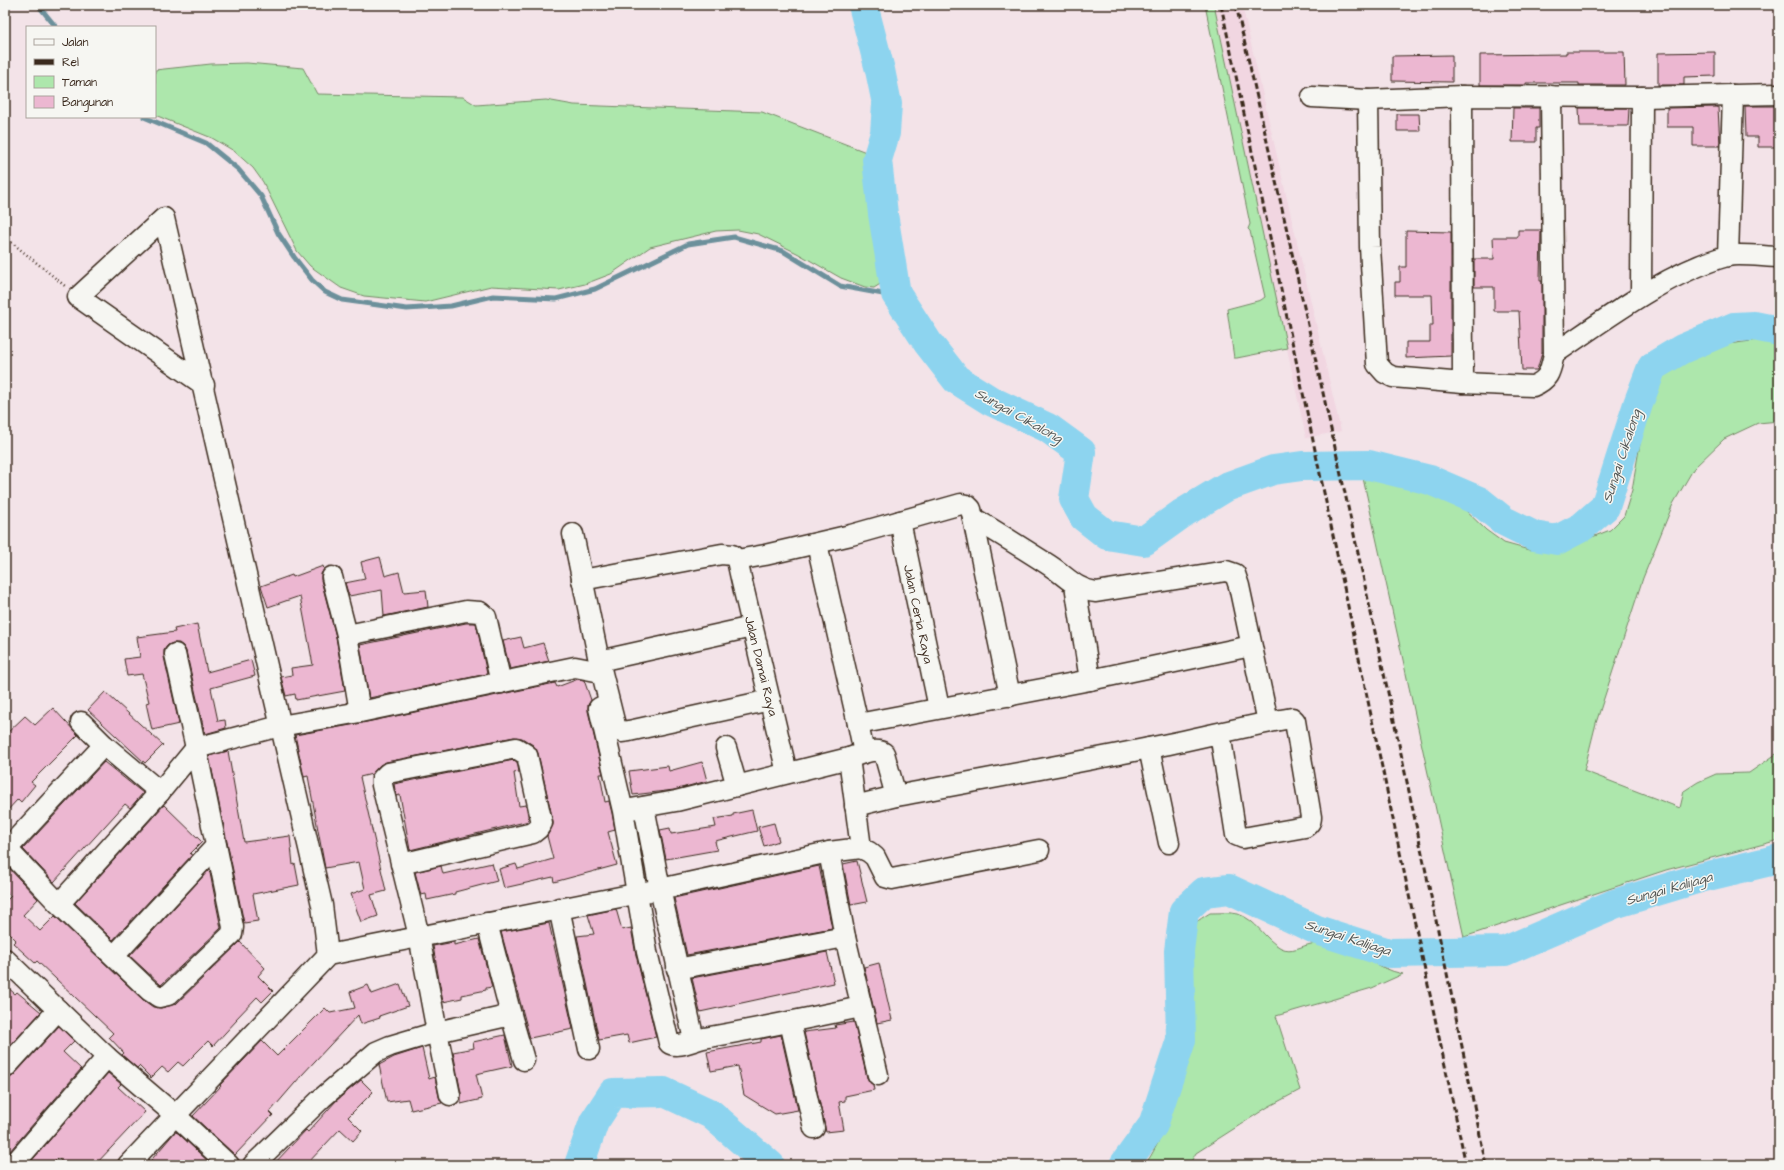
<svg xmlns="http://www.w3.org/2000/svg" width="1784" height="1170" font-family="'Architects Daughter',sans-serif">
	<rect width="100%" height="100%" fill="#f3e3e8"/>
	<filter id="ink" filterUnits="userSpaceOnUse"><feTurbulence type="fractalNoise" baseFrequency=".025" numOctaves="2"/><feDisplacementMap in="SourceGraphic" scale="8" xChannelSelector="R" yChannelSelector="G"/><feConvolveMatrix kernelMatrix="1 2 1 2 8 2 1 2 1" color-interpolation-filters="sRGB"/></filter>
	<g filter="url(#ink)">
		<path fill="#f1d6e1" d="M1214,5H1242L1341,431L1306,438Z"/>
		<g fill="#ade7ac" stroke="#748865">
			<path d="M1205,5H1214L1287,348L1237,358H1234L1227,309L1261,300L1265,297L1250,231L1248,229L1250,224Z"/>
			<path d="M247,63L303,68L317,94L463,97L476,105L546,100L574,105L762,112L866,152L871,196L881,240L885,281L874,288L865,287L841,278L797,253L758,234L738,230L716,231L650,247L611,274L585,284L559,290L491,286L425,302L364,296L341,288L310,266L297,251L263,182L253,168L234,151L212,138L155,115V70L211,64Z"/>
			<path d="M1775,338L1779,340V421L1758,423L1724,439L1694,468L1673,504L1643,578L1596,723L1584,771L1680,808L1684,791L1698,782L1716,774L1749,773L1779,752V840L1666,870L1464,937L1361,469L1381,472L1411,482L1461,506L1486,530L1504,543L1529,550L1577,543L1610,530L1624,516L1632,490L1637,461L1643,427L1645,392L1660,377L1689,356L1720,345Z"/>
			<path d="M1210,913C1219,913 1230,912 1238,914C1257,920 1264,939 1281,948C1292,953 1301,946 1311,944C1316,943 1324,943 1329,944C1356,947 1376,969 1403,974L1372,988L1276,1016L1300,1090L1268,1107L1196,1153L1189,1165H1145C1180,1113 1188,1048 1190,987C1190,972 1183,954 1188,939C1192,923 1197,921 1210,913Z"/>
		</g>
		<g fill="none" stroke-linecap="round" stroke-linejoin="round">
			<g stroke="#6c909b" stroke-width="5">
				<path d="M38,5L56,27"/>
				<path d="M144,117L206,143L238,169L261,196L278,233L294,257L312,280L325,292L342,300L407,309L451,306L493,296L556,299L595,289L688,244L734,237L783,251L840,286L883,294H896"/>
			</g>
			<g stroke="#8dd4ef" stroke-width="30">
				<path d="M863,5L880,70L887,104L885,133L877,160L883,214L896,294L928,343L956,379L991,401L1048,428L1081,452L1074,499L1084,517L1107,535L1144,541L1183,513L1226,487L1273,470L1302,466L1369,465L1430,480L1479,501L1504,521L1534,536L1557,540L1582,527L1605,507L1638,404L1652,367L1682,349L1734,327L1754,326L1779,331"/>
				<path d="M579,1165L594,1122L613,1093L664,1092L711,1114L770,1165"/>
				<path d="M1124,1165L1153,1125L1181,1040L1179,951L1184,911L1204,892L1229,889L1317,930L1389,953L1505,951L1614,904L1700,878L1779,859"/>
			</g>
		</g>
		<g fill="#ecb7d1" stroke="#3b2a1e">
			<path d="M1566,52H1624L1625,85H1579V83H1526V85H1480V55L1566,54Z"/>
			<path d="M1715,52V76L1684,77V85H1658V53Z"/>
			<path d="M1452,55V82L1392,81V56Z"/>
			<path d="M1745,106H1779V147H1758V137H1746Z"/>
			<path d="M1718,107L1720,146H1693V127H1667V108Z"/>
			<path d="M1513,108H1539V128H1536V142H1512Z"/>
			<path d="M1579,108H1629L1628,126H1580Z"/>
			<path d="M1397,114H1419L1420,131H1397Z"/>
			<path d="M1518,230H1541L1540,281H1542V353L1537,370H1522L1519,311H1494V287H1474V259H1494L1493,237H1518Z"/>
			<path d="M1406,231L1451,232V356L1406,358V342H1430V325H1433L1432,295H1395V282H1400V267H1406Z"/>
			<path d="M380,557L385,576L399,572L404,592L426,590L428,607L384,616L382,590L349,596L345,583L365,579L361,562Z"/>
			<path d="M323,566L324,569L321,574V580L336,637L345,691L296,700L295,694L286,696L281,677L292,675L291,668L313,665L300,596L268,607L261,586L292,575L293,577Z"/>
			<path d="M466,623H476L487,674L369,698L360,645Z"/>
			<path d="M197,624L207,672L251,660L255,676L211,688L218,721L225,720L226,728L205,734L186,651L183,646L179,643H173L168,645L164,650V657L179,724L152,730L146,703L149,702L142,674L127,676L124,659L140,657L137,637L175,632L174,629Z"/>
			<path d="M521,637L524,648L543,643L549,661L510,669L503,641Z"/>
			<path d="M578,679L584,680L591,700L588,705V711L603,774H600L605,802L609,801L612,813L615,830L608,832L617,865L554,882L553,877L504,888L499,869L516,864L518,869L553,859L547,836L553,825V821L538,753L533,745L522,738L514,737L386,762L380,765L372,774L360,777L386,891L371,895L378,916L361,922L351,894L365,889L359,862L325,868L308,776L304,777L295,735L362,723L555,683L557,687Z"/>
			<path d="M105,692L163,745L145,763L88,710Z"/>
			<path d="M53,708L78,735L31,782L35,785L21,802L18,799L5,813V735L25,716L35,725Z"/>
			<path d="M228,751L244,842L290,836L293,865L295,864L299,885L253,894L258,921L244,923L209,756Z"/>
			<path d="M514,760L517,762L519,772L514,773L519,806L526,805L529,821L410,850L400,795L396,796L394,784Z"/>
			<path d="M104,762L143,793L130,808L125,804L54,882L23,849Z"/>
			<path d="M702,762L707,781L674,790L633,795L629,771L668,766L669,771Z"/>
			<path d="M164,805L202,842L190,854L192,855L113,940L75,903Z"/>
			<path d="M752,810L757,831L715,841L717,850L666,859L660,830L670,828L671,834L716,827L714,819L733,816V814Z"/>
			<path d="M774,823L779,841L764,846L758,827Z"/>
			<path d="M857,861L867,902L851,905L843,864Z"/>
			<path d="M492,863L497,881L455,892V894L427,900L426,894L421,895L415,872L441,866L443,874Z"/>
			<path d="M5,864L38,899L23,915L40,931L55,916L142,999L153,1007L161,1008L176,1004L240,942L265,968L258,976L273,991L262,1002L257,997L236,1019L237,1020L213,1046L208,1041L183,1066L178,1062L168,1072L162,1067L151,1078L139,1066L137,1068L122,1055L124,1053L109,1037L113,1033L37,961L35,963L13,943L16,940L5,929V902L11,896L5,891Z"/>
			<path d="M819,866L832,928L687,955L674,898Z"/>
			<path d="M208,871L210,873L221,928L161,985L130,956Z"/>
			<path d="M616,909L622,930L631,928L636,955L656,1037L629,1043L627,1035L599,1040L577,936L594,934L588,915Z"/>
			<path d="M549,923L573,1029L530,1038L501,932Z"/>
			<path d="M479,939L492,987L486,988V990L462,995V998L443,1002L433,946L454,942V945Z"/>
			<path d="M827,952L834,983L700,1012L692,978Z"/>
			<path d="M879,963L892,1020L877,1023L864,967Z"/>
			<path d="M400,984L408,1006L379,1016L380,1018L361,1024L358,1015L301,1076L270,1112L273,1115L235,1155L193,1116L221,1086L220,1085L262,1041L277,1056L325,1008L330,1013L355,1008L350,992L368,985L372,994Z"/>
			<path d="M5,985L15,994L17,992L41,1012L5,1051Z"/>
			<path d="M854,1022L867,1078L873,1085L874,1090L845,1096V1101L839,1102L844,1130L826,1132L804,1032L836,1028L835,1025Z"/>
			<path d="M59,1026L74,1041L63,1052L81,1069L9,1152H5V1079L13,1076Z"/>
			<path d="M505,1035L512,1066L476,1074L482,1099L461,1104V1093L453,1052L474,1048L473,1042Z"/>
			<path d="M781,1035L798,1110L775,1114L744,1095L738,1066L711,1071L707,1052L761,1042V1039Z"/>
			<path d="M422,1048L429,1079L435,1077L439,1097L442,1103L411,1110L408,1099L387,1102L379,1065L394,1057Z"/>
			<path d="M108,1073L121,1084L118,1087L145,1112L95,1165H66L58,1158L51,1165H28Z"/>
			<path d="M361,1080L373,1092L348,1117L362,1131L353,1141L340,1129L306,1165H273L306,1130L308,1132L336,1101Z"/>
			<path d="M175,1132L178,1133L212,1165H147Z"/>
		</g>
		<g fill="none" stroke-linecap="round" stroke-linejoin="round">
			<g stroke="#3b2a1e" stroke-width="23">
				<g id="minor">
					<path d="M1462,96L1463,383"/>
					<path d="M1551,96L1554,354"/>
					<path d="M1312,97L1368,100L1462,96L1642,97L1779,94"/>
					<path d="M1368,100L1370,247L1377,364L1385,373L1393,377L1463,383L1533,386C1550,379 1550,371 1554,354C1606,319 1666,273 1727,256C1739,253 1766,257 1779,257"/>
					<path d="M1728,256L1733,95"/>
					<path d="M1641,295L1642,97"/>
					<path d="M204,385L78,297L164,218L322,905L328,955"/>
					<path d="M973,518C999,533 1024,549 1049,565C1065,575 1076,590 1096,592L1226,571L1235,574L1239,586L1268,722"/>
					<path d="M900,521L939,708"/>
					<path d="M573,534L599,661L616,729L621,732L629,731L770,700"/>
					<path d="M817,544L858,724"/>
					<path d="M737,560L765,555L851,535L961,504L967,505L971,509L1010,696"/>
					<path d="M332,577L347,635L360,712"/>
					<path d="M582,580L722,554L732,555L737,560L741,578L787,773"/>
					<path d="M1075,585L1090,680"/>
					<path d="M347,635L466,611L480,612L486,617L501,683"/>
					<path d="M175,654L196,748L280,726L360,712L575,667L601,672"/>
					<path d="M599,661L752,627"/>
					<path d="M609,703L599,708L623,811L647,952L669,1043C677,1049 694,1040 704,1038C756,1029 809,1018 861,1007"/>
					<path d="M81,722L104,745L160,792"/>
					<path d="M726,748L737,786"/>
					<path d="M1149,748L1169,843"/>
					<path d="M864,753L858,724L1090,680L1251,646"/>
					<path d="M855,806L896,796C980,780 1065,765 1149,748C1197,739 1244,726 1292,718L1295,721L1311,817C1311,822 1309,824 1305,827L1243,838L1236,835L1220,733"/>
					<path d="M644,807L660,889L694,1040"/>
					<path d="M631,809L676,801L849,758"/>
					<path d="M5,847L59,904L150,991L159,997L168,995L232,934L233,927L196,748L160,792L59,904"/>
					<path d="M861,848L869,852L875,857L885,877L892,879L1039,850"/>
					<path d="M7,849L104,745"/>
					<path d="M829,852L845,937L878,1075"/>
					<path d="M559,908L589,1049"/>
					<path d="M114,956L216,846"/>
					<path d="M5,959L107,1057L175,1115L229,1165"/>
					<path d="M677,969L845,937"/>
					<path d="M511,1015L524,1060"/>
					<path d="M790,1022L814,1128"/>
					<path d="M5,1068L58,1010"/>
					<path d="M450,1095L437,1032L511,1015L487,923"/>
					<path d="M5,1164H14L107,1057"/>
					<path d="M128,1165L328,955L660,889L829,852L861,848L849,758C858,755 875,747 884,753L896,796"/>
					<path d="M253,1165L322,1098L376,1052L390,1046L437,1032L419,936L382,785V779L388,773L516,748L527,755L542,823L538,829L533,833L401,864"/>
				</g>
			</g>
			<path stroke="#3b2a1e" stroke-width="2.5" stroke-dasharray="1 3" stroke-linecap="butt" d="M5,237L65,286"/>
			<use href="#minor" stroke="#f6f6f2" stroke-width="20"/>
			<g stroke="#3b2a1e" stroke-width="3" stroke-dasharray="6 3" stroke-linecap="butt">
				<path d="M1221,5L1466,1165"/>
				<path d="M1236,5C1324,391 1408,777 1486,1165"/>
			</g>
		</g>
	</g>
	<g text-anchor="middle" stroke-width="3" stroke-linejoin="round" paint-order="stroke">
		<g font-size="13" fill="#3b2a1e" stroke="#f6f6f2">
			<text transform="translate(919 614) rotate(78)" y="5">Jalan Ceria Raya</text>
			<text transform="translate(762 666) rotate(76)" y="5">Jalan Damai Raya</text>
		</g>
		<g font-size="14" font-style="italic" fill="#505452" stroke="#f6f6f2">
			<text transform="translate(1019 415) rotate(29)" y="5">Sungai Cikalong</text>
			<text transform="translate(1621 456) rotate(-72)" y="5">Sungai Cikalong</text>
			<text transform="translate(1669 888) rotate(-16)" y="5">Sungai Kalijaga</text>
			<text transform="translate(1348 937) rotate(18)" y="5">Sungai Kalijaga</text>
		</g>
	</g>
	<rect width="1784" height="1170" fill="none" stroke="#f6f6f2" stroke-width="20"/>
	<rect x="10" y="10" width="1764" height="1150" fill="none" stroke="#3b2a1e" stroke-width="1.5" filter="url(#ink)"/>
	<rect x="26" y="26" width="130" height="92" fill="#f6f6f2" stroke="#aba49d"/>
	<rect x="34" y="39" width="20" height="6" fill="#f6f6f2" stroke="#aba49d"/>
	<text x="62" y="46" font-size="12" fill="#3b2a1e">Jalan</text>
	<rect x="34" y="59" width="20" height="6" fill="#3b2a1e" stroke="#aba49d"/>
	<text x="62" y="66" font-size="12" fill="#3b2a1e">Rel</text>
	<rect x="34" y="76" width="20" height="12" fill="#ade7ac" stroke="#aba49d"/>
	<text x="62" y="86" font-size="12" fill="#3b2a1e">Taman</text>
	<rect x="34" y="96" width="20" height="12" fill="#ecb7d1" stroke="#aba49d"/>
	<text x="62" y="106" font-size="12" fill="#3b2a1e">Bangunan</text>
</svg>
